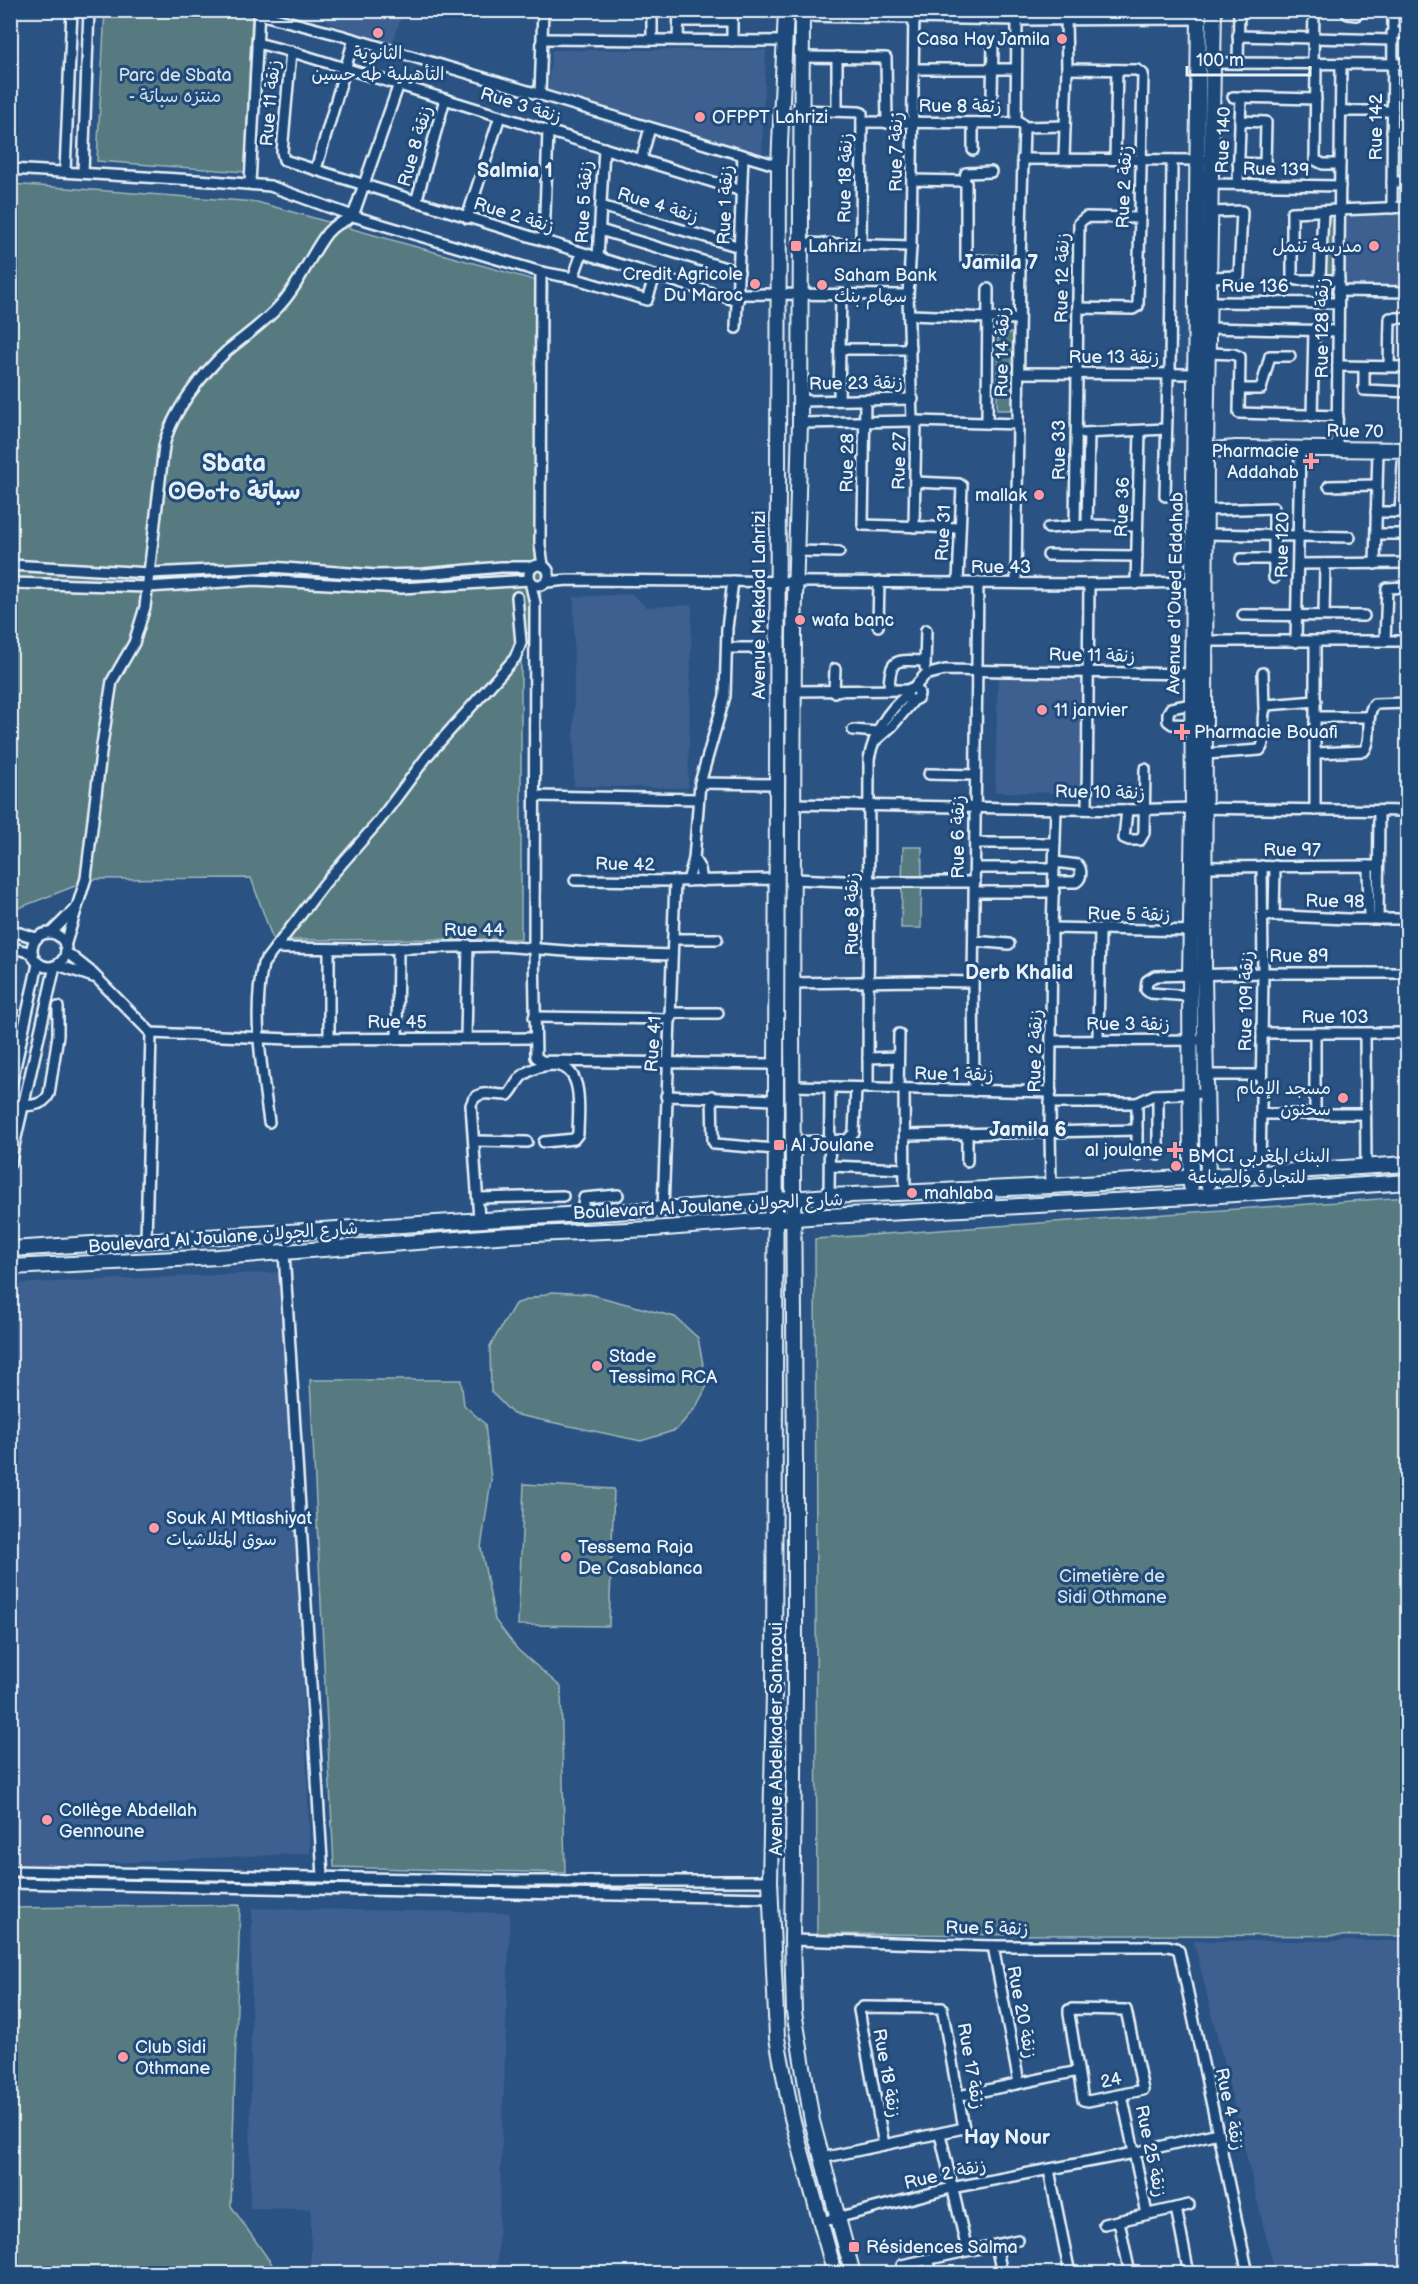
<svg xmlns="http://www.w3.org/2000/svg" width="1418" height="2284" font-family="'Balsamiq Sans','Playpen Sans Arabic','Noto Sans Tifinagh',sans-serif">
	<rect width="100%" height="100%" fill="#2a5383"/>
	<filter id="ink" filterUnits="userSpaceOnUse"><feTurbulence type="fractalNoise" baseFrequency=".0167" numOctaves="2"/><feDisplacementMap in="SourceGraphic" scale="12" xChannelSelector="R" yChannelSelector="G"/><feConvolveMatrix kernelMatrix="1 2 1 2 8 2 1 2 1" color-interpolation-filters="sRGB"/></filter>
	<g filter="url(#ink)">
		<g fill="#3c6190">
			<path d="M326,11V10L403,11L392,44L327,22Z"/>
			<path d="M552,50H766L762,154L725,145L548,90Z"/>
			<path d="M1341,210H1407V293L1340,292Z"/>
			<path d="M632,594L646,607L692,605L688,788L574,786V597Z"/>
			<path d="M998,671H1089L1084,793L995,792Z"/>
			<path d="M286,1272L310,1853L11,1868L10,1284Z"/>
			<path d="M252,1908L510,1913L497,2273H311V2209L250,2208Z"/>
			<path d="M1194,1941H1407V2273H1275Z"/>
		</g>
		<g fill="#567a7f" stroke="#9fb6bc" stroke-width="1.5">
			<path d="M105,10L252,11L245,172L97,161Z"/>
			<path d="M11,184L257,202L548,284L540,615L521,643V939L273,940L251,878L93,879L11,911Z"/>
			<path d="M1341,210L1340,281H1325V213Z"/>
			<path d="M998,333H1018L1017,410H997Z"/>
			<path d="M903,847H922L921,928H901Z"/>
			<path d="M1407,1197V1936L817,1934L815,1239Z"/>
			<path d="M552,1292L589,1294L675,1317L698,1338L707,1386L696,1407L676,1430L641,1441L513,1414L491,1392L490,1346L515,1304Z"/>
			<path d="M310,1380H461L464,1405L485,1424L491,1480L481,1548L495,1620L518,1650L561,1687L565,1873L334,1867Z"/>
			<path d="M524,1484L614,1489L609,1626L518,1625Z"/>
			<path d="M240,1905L231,2206L278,2273H11V1908Z"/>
		</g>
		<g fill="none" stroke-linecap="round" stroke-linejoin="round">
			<g stroke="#e8f1f8" stroke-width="14">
				<g id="street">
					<path d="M1345,10L1348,14L1356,15L1364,10"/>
					<path d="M259,14L340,35L779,166"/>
					<path d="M802,16L1017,20L1199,19"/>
					<path d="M679,21H732"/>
					<path d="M1392,33H1408"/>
					<path d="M1238,36L1392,40"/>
					<path d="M543,39L786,41"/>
					<path d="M652,40V10"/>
					<path d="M678,40L679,10"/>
					<path d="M732,41V10"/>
					<path d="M257,43L296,53L742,191"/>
					<path d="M291,51L282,152L284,160L738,301"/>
					<path d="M802,57L886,58L887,123"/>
					<path d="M1238,62L1239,10"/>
					<path d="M1209,63L1408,64"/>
					<path d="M1313,64L1314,10"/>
					<path d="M1316,64L1315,160L1323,164H1340"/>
					<path d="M913,69H1016"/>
					<path d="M1067,69L1137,70L1143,74L1138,306L1133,309L1078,308"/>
					<path d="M540,95L543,10"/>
					<path d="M992,95L993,43"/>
					<path d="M1233,97L1316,99"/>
					<path d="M801,110L859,112L862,113L861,245"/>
					<path d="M837,111V57"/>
					<path d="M1341,111H1393"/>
					<path d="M862,122L1016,123H1021L1024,127L1020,262L1016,583"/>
					<path d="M1016,123L1017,20"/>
					<path d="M1024,127L1065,126"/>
					<path d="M1392,131H1408"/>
					<path d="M973,150V123"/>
					<path d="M1064,158L1067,69L1066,19"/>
					<path d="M1022,159L1202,160"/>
					<path d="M1115,159L1117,70"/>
					<path d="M641,160L650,128"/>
					<path d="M1238,163L1265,164L1266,122L1240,121"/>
					<path d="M10,169L212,181L270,186L353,216L541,272L540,545L543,565"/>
					<path d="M316,169L354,39"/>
					<path d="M65,171L72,10"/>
					<path d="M83,172L89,10"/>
					<path d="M912,180L963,181L966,183V260L1020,262"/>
					<path d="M964,181L966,173L991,172"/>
					<path d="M1392,182H1408"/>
					<path d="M250,184L259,10"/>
					<path d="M1212,184L1340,186"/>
					<path d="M1238,184L1241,97"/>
					<path d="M416,202L445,99"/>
					<path d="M601,206L740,247"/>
					<path d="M1392,208L1393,10"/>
					<path d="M467,218L500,116"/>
					<path d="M600,230L739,272"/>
					<path d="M544,241L548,131"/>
					<path d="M800,243L911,246"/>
					<path d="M598,258L604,148"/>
					<path d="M541,272L573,278L647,300L655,276"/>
					<path d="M1210,277L1239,276L1242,211L1211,212"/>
					<path d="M573,278L582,253"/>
					<path d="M1320,280L1323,211"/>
					<path d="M1339,280H1297L1292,277V212L1408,207"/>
					<path d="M1338,291L1408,292"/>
					<path d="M738,294L908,295"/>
					<path d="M1209,302L1338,303"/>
					<path d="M910,315L1019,319"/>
					<path d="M736,328L743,155"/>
					<path d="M1209,328L1338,331"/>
					<path d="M840,349H911"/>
					<path d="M1209,353L1233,354L1240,357L1239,413L1338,416"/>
					<path d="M1338,366L1408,367"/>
					<path d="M1389,366L1390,318H1408"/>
					<path d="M1364,367V390L1408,392"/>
					<path d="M1019,373L1200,374"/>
					<path d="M1170,374L1172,160"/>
					<path d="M1240,389H1261L1270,356H1290"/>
					<path d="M839,400L841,294"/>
					<path d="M865,400L863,525L960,528"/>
					<path d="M800,401L913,399"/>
					<path d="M1312,416L1314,330"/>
					<path d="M916,421L1018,424"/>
					<path d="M987,422L988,289"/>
					<path d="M800,423L912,421"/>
					<path d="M1084,433L1166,429"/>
					<path d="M1337,449L1341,64"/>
					<path d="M915,482L959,484L962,486L958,583"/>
					<path d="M1329,486L1377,485"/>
					<path d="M1165,496L1168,374"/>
					<path d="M1207,510L1274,508V578"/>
					<path d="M1376,512H1408"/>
					<path d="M1400,512L1404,450"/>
					<path d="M1087,525L1089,433"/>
					<path d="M1075,526L1079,223L1086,217L1140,218"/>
					<path d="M914,527L916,421H912L908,295L911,246L914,10"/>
					<path d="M1048,528L1087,525L1137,526"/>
					<path d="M1207,534L1350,537"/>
					<path d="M1376,534H1408"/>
					<path d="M796,551L839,552"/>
					<path d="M1048,555L1137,556"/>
					<path d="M1241,559H1273"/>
					<path d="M1298,564L1408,563"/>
					<path d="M1375,564L1378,450"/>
					<circle cx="539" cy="575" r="10"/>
					<path d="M10,565L150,573L271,567L376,575L424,574L501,567H533"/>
					<path d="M530,581L535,603L534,950L536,1057L542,1061L775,1064"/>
					<path d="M547,582L568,580L1089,584L1198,582"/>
					<path d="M10,583L148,587L255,580L402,588L530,580"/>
					<path d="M1136,584L1140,431"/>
					<path d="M1243,615L1364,616"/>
					<path d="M1324,615L1325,564"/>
					<path d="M878,626L879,582"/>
					<path d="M1206,641H1408"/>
					<path d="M1385,641L1387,588L1408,587"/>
					<path d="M1296,642L1300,449"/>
					<path d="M727,648H776"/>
					<path d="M925,667L926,630"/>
					<path d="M1263,673L1264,708"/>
					<circle cx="913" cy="694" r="6"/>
					<path d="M914,688L925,675L945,670L1195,674"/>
					<path d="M889,690C890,657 895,660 925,661"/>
					<path d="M794,691L909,690"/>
					<path d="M834,692L835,669"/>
					<path d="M1192,704L1171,708L1168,713V721L1172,724L1193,725"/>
					<path d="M1317,717H1369"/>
					<path d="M853,730L877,732L880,735"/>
					<path d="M875,741L892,726L913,701"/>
					<path d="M1316,753L1364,751C1374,738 1364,718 1374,704L1408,703"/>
					<path d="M1206,754L1260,750C1269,738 1258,719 1267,705L1316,701"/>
					<path d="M929,774L975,775"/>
					<path d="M700,783L776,784"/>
					<path d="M535,796L698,799"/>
					<path d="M793,804L1127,810L1193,808L1408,811"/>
					<path d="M1087,809L1089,584"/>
					<path d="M1127,810L1124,838L1129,840H1140L1144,833L1145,769"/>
					<path d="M1315,810V642"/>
					<path d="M975,843H1055"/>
					<path d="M694,859L700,869L702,881"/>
					<path d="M1368,866L1369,919"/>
					<path d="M1205,867L1378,866"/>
					<path d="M975,868H1054"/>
					<path d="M793,879L868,882H975"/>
					<path d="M575,880L675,881L775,879"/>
					<path d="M688,881L694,859L700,783L725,696L727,628L733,581"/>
					<path d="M1054,882H1076C1082,878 1082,870 1078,865L1055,862"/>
					<path d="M975,892H1054"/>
					<path d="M1262,915L1347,919H1408"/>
					<path d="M1274,916L1275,866"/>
					<path d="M1378,919L1379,811"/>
					<path d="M1052,928L1196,931"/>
					<path d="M10,930L36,938"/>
					<circle cx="49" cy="950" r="17"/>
					<path d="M51,933L74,910"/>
					<path d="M674,939H717"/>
					<path d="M974,941L1009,944"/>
					<path d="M65,946L86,878L102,745L112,681L134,643L145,607L164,446C171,413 202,374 227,351C246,335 266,322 282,303C301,282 310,255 327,233L333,227L353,216L399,84"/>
					<path d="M10,947L32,953"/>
					<path d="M275,948L361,949L500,946L578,952L672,955"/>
					<path d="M66,952L90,971L151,1033L290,1039L534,1038"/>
					<path d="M58,965L93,977"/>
					<path d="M793,983L917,981L973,982"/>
					<path d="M1190,996L1150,993L1146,990L1147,981L1155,976L1263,973H1408"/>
					<path d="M672,1013H718"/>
					<path d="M534,1017L671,1019"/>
					<path d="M1262,1033H1408"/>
					<path d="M1365,1034L1366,1166"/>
					<path d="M329,1038V949"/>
					<path d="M466,1038L468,945"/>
					<path d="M397,1039L398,948"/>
					<path d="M1098,1039L1100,930"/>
					<path d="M1052,1041L1204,1040"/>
					<path d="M868,1058L898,1057"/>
					<path d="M1205,1075H1261"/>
					<path d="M792,1086L1051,1092"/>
					<path d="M868,1088L869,759C874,734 887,711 907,695"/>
					<path d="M898,1089L899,1034"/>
					<path d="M10,1090L38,964"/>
					<path d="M904,1090L905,1192"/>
					<path d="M974,1091L973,982L978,583"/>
					<path d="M1158,1095V1155"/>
					<path d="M666,1096L775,1100"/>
					<path d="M712,1096L713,1141L715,1144L775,1149"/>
					<path d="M1050,1103H1137L1154,1095L1206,1093"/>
					<path d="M10,1105C24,1106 43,1108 49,1094L58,1035V1007"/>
					<path d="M1315,1113V1033"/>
					<path d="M1261,1114H1365"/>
					<path d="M269,1122C262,1070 252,1015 263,964L325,883L379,821L428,755L515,658L521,643L517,597"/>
					<path d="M967,1133V1161"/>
					<path d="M905,1135L1137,1130"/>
					<path d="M474,1141L527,1142"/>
					<path d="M792,1142L847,1140L854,1133L856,1088"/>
					<path d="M1137,1155V1103"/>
					<path d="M10,1164L55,966"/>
					<path d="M830,1166L905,1169"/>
					<path d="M1260,1172L1263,973L1262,866"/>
					<path d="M1051,1186L1050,1132L1052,928L1056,808"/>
					<path d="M829,1196L830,1087"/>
					<path d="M478,1198L563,1196"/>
					<path d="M663,1209L675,881"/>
					<path d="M582,1213L584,1198L618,1195"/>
					<path d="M479,1219L471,1105C476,1087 495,1096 508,1095C514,1089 516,1082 522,1076C532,1068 540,1066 552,1065C586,1065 578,1111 578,1134L574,1139L544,1142"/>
					<path d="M146,1240L151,1033"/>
					<path d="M284,1252L323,1876"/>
					<path d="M10,1871L520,1881H770"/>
					<path d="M10,1883L771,1898"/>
					<path d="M792,1940L993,1946H1168L1176,1948L1179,1951L1248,2274"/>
					<path d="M993,1946L1019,2083"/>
					<path d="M1072,2009L1126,2010L1143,2090L1088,2101L1083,2100L1069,2014V2010Z"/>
					<path d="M1122,2095L1147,2214"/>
					<path d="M959,2096L1078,2071"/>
					<path d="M940,2134L967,2250"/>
					<path d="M822,2158L964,2128L942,2008L863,2007L859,2010L884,2145"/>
					<path d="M1049,2170L1070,2274"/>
					<path d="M1176,2208L1189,2274"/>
					<path d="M1119,2221L1130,2274"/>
					<path d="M821,2222L951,2188L1134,2153L1218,2133"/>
					<path d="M1104,2224L1189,2205"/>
					<path d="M996,2245L1002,2274"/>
					<path d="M928,2259L932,2274"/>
					<path d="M902,2265L1018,2240"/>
				</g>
			</g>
			<g stroke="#e8f1f8" stroke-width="18">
				<g id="secondary">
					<path d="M786,10L779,166L774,1693L770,1881L777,2038L792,2118L835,2274"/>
					<path d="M802,10L800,423L794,633L792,1032L795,1459V1693L792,1940L794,2012L812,2121L853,2274"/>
					<path d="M1200,451L1236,448L1408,450"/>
					<path d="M1208,1184L1204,976L1206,450L1214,10"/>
					<path d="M1191,1186L1190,976L1193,808L1192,674L1199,10"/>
					<path d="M10,1249L663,1209L829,1196L1051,1186L1408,1164"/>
					<path d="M10,1267L218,1257L510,1235L652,1229L809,1217L1191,1197L1408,1182"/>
				</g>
			</g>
			<use href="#street" stroke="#1f4a7a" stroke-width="9"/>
			<use href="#secondary" stroke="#1f4a7a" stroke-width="14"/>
		</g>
	</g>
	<g fill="#ff9aa2" stroke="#1f4a7a" stroke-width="2">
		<circle cx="378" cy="33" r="6"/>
		<circle cx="1062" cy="39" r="6"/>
		<circle cx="700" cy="117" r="6"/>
		<rect x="790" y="240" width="12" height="12" rx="3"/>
		<circle cx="1374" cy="246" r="6"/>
		<circle cx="755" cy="284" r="6"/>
		<circle cx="822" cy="285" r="6"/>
		<path d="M1308 452h6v6h6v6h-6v6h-6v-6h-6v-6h6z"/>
		<circle cx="1039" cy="495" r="6"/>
		<circle cx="800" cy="620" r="6"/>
		<circle cx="1042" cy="710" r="6"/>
		<path d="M1179 723h6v6h6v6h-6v6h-6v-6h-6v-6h6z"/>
		<circle cx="1343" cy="1098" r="6"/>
		<rect x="773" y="1139" width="12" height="12" rx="3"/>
		<path d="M1172 1141h6v6h6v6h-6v6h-6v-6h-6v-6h6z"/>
		<circle cx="1176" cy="1166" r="6"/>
		<circle cx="912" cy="1193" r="6"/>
		<circle cx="597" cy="1366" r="6"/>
		<circle cx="154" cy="1528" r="6"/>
		<circle cx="566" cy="1557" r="6"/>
		<circle cx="47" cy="1820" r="6"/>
		<circle cx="123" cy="2057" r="6"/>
		<rect x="848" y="2241" width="12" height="12" rx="3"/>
	</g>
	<g text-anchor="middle" stroke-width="6" stroke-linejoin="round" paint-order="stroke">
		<g font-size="18" fill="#e8f1f8" stroke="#1f4a7a" text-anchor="start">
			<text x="1050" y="45" text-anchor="end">Casa Hay Jamila</text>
			<text x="378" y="59" text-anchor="middle">الثانوية<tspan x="378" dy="21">التأهيلية طه حسين</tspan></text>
			<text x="712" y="123">OFPPT Lahrizi</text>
			<text x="808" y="252">Lahrizi</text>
			<text x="1362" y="252" text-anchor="end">مدرسة تنمل</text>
			<text x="743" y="280" text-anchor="end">Credit Agricole<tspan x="743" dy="21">Du Maroc</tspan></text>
			<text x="834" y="281">Saham Bank<tspan x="834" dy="21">سهام بنك</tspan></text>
			<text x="1299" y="457" text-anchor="end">Pharmacie<tspan x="1299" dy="21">Addahab</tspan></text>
			<text x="1027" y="501" text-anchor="end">mallak</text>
			<text x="812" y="626">wafa banc</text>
			<text x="1054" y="716">11 janvier</text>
			<text x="1194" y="738">Pharmacie Bouafi</text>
			<text x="1331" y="1094" text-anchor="end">مسجد الإمام<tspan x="1331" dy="21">سحنون</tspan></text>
			<text x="791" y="1151">Al Joulane</text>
			<text x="1163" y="1156" text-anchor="end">al joulane</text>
			<text x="1188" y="1162">BMCI البنك المغربي<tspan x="1188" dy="21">للتجارة والصناعة</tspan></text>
			<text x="924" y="1199">mahlaba</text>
			<text x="609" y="1362">Stade<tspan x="609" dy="21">Tessima RCA</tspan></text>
			<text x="166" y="1524">Souk Al Mtlashiyat<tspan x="166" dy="21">سوق المتلاشيات</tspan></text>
			<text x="578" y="1553">Tessema Raja<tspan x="578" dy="21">De Casablanca</tspan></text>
			<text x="59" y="1816">Collège Abdellah<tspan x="59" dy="21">Gennoune</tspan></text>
			<text x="135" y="2053">Club Sidi<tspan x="135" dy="21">Othmane</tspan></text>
			<text x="866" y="2253">Résidences Salma</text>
		</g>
		<g font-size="18" fill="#d2dfe6" stroke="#1f4a7a">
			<text x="175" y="81">Parc de Sbata<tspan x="175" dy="21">- منتزه سباتة</tspan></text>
			<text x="1112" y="1582">Cimetière de<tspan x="1112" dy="21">Sidi Othmane</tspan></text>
		</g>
		<g font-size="18" fill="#e8f1f8" stroke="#1f4a7a">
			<text transform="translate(270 103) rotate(-85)" y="6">Rue 11 زنقة</text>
			<text transform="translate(521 105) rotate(17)" y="6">Rue 3 زنقة</text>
			<text x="960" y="112">Rue 8 زنقة</text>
			<text transform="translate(1376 127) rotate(-90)" y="6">Rue 142</text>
			<text transform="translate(1223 140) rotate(-88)" y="6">Rue 140</text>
			<text transform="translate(415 146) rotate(-74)" y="6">Rue 8 زنقة</text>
			<text transform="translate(896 152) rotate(-90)" y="6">Rue 7 زنقة</text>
			<text transform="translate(1276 169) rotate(1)" y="6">Rue 139</text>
			<text transform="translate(845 178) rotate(-89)" y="6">Rue 18 زنقة</text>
			<text transform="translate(1124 187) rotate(-88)" y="6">Rue 2 زنقة</text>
			<text transform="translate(584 202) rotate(-87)" y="6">Rue 5 زنقة</text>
			<text transform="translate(658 205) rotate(17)" y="6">Rue 4 زنقة</text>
			<text transform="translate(725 205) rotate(-88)" y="6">Rue 1 زنقة</text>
			<text transform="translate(514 215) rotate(17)" y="6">Rue 2 زنقة</text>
			<text transform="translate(1062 278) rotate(-89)" y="6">Rue 12 زنقة</text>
			<text x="1255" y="292">Rue 136</text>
			<text transform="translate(1322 328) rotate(-90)" y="6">Rue 128 زنقة</text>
			<text transform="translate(1002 352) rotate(-89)" y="6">Rue 14 زنقة</text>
			<text x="1114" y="363">Rue 13 زنقة</text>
			<text transform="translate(856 383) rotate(-1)" y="6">Rue 23 زنقة</text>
			<text transform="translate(1355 431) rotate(1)" y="6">Rue 70</text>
			<text transform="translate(1059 450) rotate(-90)" y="6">Rue 33</text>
			<text transform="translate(899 461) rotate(-89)" y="6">Rue 27</text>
			<text transform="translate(847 463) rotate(-89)" y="6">Rue 28</text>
			<text transform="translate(1122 507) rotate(-88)" y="6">Rue 36</text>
			<text transform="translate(943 533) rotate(-87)" y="6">Rue 31</text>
			<text transform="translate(1282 545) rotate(-89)" y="6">Rue 120</text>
			<text x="1001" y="573">Rue 43</text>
			<text transform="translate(1175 593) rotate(-89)" y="6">Avenue d'Oued Eddahab</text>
			<text transform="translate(759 605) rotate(-90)" y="6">Avenue Mekdad Lahrizi</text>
			<text transform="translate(1092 655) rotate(1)" y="6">Rue 11 زنقة</text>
			<text transform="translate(1100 792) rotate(1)" y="6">Rue 10 زنقة</text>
			<text transform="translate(958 837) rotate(-90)" y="6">Rue 6 زنقة</text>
			<text x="1292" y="856">Rue 97</text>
			<text transform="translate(625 864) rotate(1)" y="6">Rue 42</text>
			<text transform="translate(1335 901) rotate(1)" y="6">Rue 98</text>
			<text transform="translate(852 914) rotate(-90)" y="6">Rue 8 زنقة</text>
			<text transform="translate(1129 914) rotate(1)" y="6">Rue 5 زنقة</text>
			<text x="474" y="936">Rue 44</text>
			<text x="1299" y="962">Rue 89</text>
			<text transform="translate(1246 1001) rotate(-89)" y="6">Rue 109 زنقة</text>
			<text x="1335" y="1023">Rue 103</text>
			<text x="397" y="1028">Rue 45</text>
			<text x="1128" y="1030">Rue 3 زنقة</text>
			<text transform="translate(653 1044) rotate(-86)" y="6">Rue 41</text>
			<text transform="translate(1035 1051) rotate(-89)" y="6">Rue 2 زنقة</text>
			<text transform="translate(954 1074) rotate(1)" y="6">Rue 1 زنقة</text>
			<text transform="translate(708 1206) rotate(-3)" y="6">Boulevard Al Joulane شارع الجولان</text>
			<text transform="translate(223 1237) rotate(-4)" y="6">Boulevard Al Joulane شارع الجولان</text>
			<text transform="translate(776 1739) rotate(-90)" y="6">Avenue Abdelkader Sahraoui</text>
			<text transform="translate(987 1928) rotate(1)" y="6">Rue 5 زنقة</text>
			<text transform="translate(1022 2012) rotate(79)" y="6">Rue 20 زنقة</text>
			<text transform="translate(971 2066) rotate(80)" y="6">Rue 17 زنقة</text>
			<text transform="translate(887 2073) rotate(80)" y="6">Rue 18 زنقة</text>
			<text transform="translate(1111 2080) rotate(-11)" y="6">24</text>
			<text transform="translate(1230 2109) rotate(78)" y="6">Rue 4 زنقة</text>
			<text transform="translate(1151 2151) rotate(78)" y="6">Rue 25 زنقة</text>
			<text transform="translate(945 2174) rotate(-13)" y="6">Rue 2 زنقة</text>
		</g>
		<g font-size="20" font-weight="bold" fill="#e8f1f8" stroke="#1f4a7a">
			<text x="515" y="177">Salmia 1</text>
			<text x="1000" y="269">Jamila 7</text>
			<text x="1019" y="979">Derb Khalid</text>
			<text x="1028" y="1136">Jamila 6</text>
			<text x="1007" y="2144">Hay Nour</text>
		</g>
		<g font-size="24" font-weight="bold" fill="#e8f1f8" stroke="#1f4a7a">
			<text x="234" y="471">Sbata<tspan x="234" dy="28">ⵙⴱⴰⵜⴰ سباتة</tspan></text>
		</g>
	</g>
	<rect width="1418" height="2284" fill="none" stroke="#1f4a7a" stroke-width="36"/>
	<rect x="18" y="18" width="1382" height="2248" fill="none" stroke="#e8f1f8" stroke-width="2" filter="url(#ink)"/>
	<path d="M1187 66v9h123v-9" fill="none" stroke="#e8f1f8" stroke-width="3"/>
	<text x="1196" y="66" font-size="18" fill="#e8f1f8" stroke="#1f4a7a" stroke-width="4.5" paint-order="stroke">100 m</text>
</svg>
